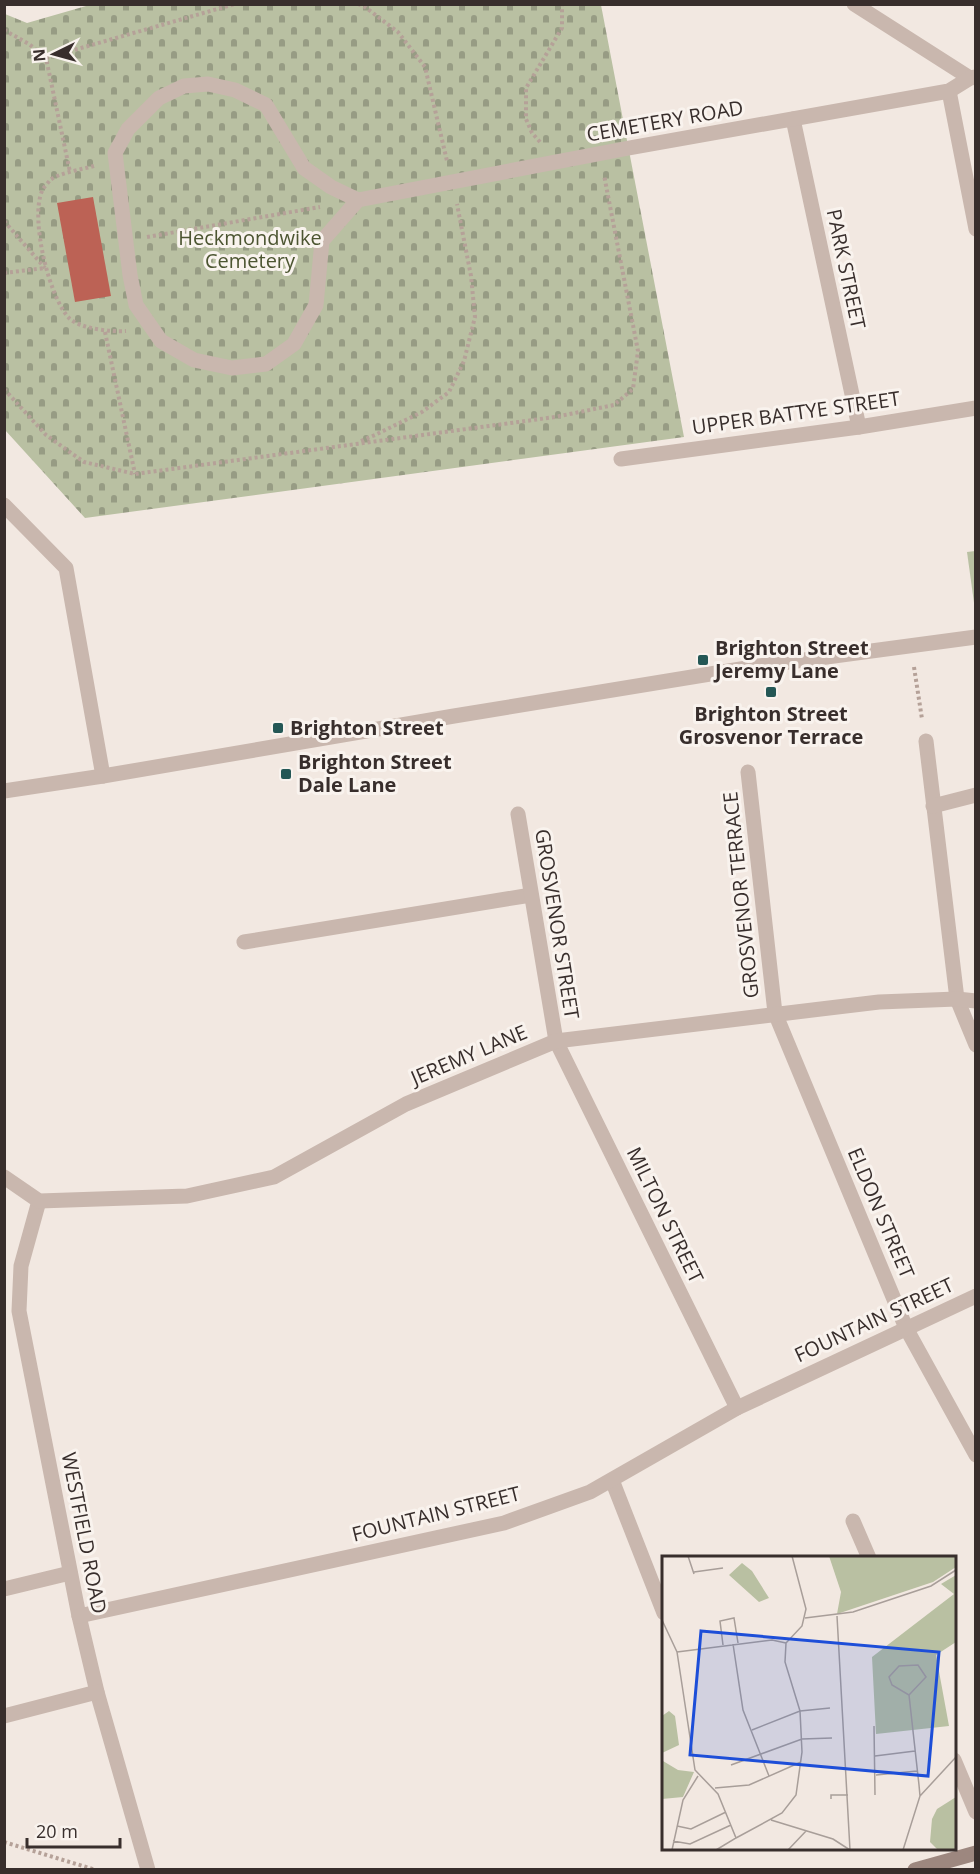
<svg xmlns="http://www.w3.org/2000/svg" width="980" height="1874" font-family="'Open Sans',sans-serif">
	<defs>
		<pattern id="cemetery-stones" width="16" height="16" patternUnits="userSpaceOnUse" patternTransform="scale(1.5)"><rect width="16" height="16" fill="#b9c0a2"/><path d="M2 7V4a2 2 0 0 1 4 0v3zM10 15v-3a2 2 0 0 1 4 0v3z" fill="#979c84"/></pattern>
	</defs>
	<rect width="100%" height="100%" fill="#f2e8e1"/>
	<path fill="url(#cemetery-stones)" d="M93,4L601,5L684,437L85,518L5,430V14L27,23Z"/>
	<path fill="#b9c0a2" d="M975,551L976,610H975L967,552Z"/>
	<path fill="#bc6255" d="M93,197L111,296L75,302L57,203Z"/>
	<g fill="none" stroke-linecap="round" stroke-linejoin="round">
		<g stroke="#b5a198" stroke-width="4" stroke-dasharray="3 3" stroke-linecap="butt">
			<path d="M358,4L365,7L398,32L425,67L447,161"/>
			<path d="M4,30L29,44L46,58L70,172"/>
			<path d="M46,58L235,4"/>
			<path d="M540,142L532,133L526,119V88L562,28V4"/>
			<path d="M94,166C83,169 59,173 50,180C48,183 43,188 42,191C30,219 49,297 69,318C80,329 112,332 126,331"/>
			<path d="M4,221L45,268"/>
			<path d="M147,237L320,207"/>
			<path d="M4,273L45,268"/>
			<path d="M105,332L135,474"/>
			<path d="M4,389L46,435L84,462L135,474L555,417L614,405L633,389L638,351L604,175"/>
			<path d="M361,441L375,435L422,412L449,392L464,361L475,317L471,276L457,204"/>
			<path d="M914,667L922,719"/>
			<path d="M4,1842L96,1870"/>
		</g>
		<g stroke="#c9b7ae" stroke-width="15">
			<path d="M854,4L970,78"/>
			<path d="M4,505L66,568L103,776"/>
			<path d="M926,741L957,999"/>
			<path d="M933,806L976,795"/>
			<path d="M244,942L531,895"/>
			<path d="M612,1480L664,1613"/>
			<path d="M853,1521L869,1558"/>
			<path d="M954,1760L976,1812"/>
		</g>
		<g stroke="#c9b7ae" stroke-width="15">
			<path d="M949,91L976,229"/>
			<path d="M793,119L859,427"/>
			<path d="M358,200L322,241L316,305L294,344L266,364L232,368L194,360L161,341L136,305L130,275L115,153L128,129L159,98L184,86L208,84L235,90L266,105L304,168L331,187L358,200L629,148L949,91L970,78L976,77"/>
			<path d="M621,459L859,427L976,408"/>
			<path d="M748,772L775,1013L906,1328L976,1455"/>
			<path d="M4,791L103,776L454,716L759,666L976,637"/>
			<path d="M518,814L556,1041L737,1408"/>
			<path d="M957,999L976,1045"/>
			<path d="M39,1201L21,1266L19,1311L79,1616L97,1692L148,1870"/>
			<path d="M4,1589L70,1573"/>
			<path d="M79,1616L504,1523L590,1492L737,1408L976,1296"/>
			<path d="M4,1716L97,1692"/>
		</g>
		<path stroke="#c9b7ae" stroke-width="15" d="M4,1177L39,1201L187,1196L274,1177L406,1104L556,1041L879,1002L957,999L976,1001"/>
		<path stroke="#9d877f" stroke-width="15" d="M915,1870L976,1853"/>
	</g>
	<g fill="#245755" stroke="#f9f3ee" stroke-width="2">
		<rect x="697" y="654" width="12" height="12" rx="3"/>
		<rect x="765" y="686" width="12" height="12" rx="3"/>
		<rect x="272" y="722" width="12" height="12" rx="3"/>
		<rect x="280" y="768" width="12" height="12" rx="3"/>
	</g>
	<g text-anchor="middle" stroke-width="6" stroke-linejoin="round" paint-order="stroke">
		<g font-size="20" fill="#382e2c" stroke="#f9f3ee">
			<text transform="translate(665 121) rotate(-10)" y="7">CEMETERY ROAD</text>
			<text transform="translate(846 269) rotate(78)" y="7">PARK STREET</text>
			<text transform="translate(796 413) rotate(-8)" y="7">UPPER BATTYE STREET</text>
			<text transform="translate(741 895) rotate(-96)" y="7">GROSVENOR TERRACE</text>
			<text transform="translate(557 924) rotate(81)" y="7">GROSVENOR STREET</text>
			<text transform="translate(469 1055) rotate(-23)" y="7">JEREMY LANE</text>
			<text transform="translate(881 1213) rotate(67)" y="7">ELDON STREET</text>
			<text transform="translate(665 1215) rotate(64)" y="7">MILTON STREET</text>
			<text transform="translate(874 1320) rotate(-25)" y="7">FOUNTAIN STREET</text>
			<text transform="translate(436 1514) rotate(-14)" y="7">FOUNTAIN STREET</text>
			<text transform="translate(84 1533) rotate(79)" y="7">WESTFIELD ROAD</text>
		</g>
		<g font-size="20" fill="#4c5531" stroke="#f9f3ee">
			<text x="250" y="245">Heckmondwike<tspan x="250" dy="23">Cemetery</tspan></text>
		</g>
		<g font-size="20" font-weight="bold" fill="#382e2c" stroke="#f9f3ee" text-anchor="start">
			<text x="715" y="655">Brighton Street<tspan x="715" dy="23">Jeremy Lane</tspan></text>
			<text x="771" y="721" text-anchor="middle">Brighton Street<tspan x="771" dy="23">Grosvenor Terrace</tspan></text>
			<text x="290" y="735">Brighton Street</text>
			<text x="298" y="769">Brighton Street<tspan x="298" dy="23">Dale Lane</tspan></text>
		</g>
	</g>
	<g transform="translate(662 1556)">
		<rect width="294" height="294" fill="#f2e8e1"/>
		<path d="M80,7L90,15L107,42L97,46L67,19ZM7,155L13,160L17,189L0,197V160Z" fill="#b9c0a2"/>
		<path d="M0,200L1,205L16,214L32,216L21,241L0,243Z" fill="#b9c0a2"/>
		<path d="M294,19V86L274,99L287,170L214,178L210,101L292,38L279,28Z" fill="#b9c0a2"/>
		<path d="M167,0H294V11L271,26L175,58L179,36ZM294,241V294H276L268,286L270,263L275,253Z" fill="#b9c0a2"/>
		<path fill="none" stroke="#a89e99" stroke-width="1.5" d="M26,0L32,18M32,16L61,12M175,60L188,294M143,62L191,56L269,30L294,14M0,64L15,96L33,214L56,238L74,282L54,294M71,88L81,154L107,220M61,89L58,65L72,62L76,87M15,96L110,84L124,87M212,170L213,239M90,174L138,155L168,152M213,200L253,195M69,209L140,183L170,182M214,219L255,215M53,232L87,229L139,206M258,240L294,201M169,243V239H186M109,264L171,283L188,294M15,270L29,273L64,256M74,282L120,257L134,239L140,196L138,155L123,106L124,87L140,70L144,53L130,0M11,285L28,288L69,269M10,294L21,244L36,220M126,294L144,275M241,294L258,240L257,229L247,139L230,129L227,121L237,110L256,109L264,121L247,139"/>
		<path fill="#1d4ed8" fill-opacity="0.15" stroke="#1d4ed8" stroke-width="3" d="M39,75L277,96L266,220L28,199Z"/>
		<rect width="294" height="294" fill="none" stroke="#382e2c" stroke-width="3"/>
	</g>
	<rect width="980" height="1874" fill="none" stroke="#382e2c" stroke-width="12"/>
	<g transform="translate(54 54) rotate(265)" stroke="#f9f3ee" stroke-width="4.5" paint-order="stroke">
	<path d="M0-4.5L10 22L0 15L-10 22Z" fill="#382e2c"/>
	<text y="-9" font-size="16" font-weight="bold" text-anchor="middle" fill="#382e2c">N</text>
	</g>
	<path d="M27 1838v9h93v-9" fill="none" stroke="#382e2c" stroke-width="3"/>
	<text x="36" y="1838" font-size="18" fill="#382e2c" stroke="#f9f3ee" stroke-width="4.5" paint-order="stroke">20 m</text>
</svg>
